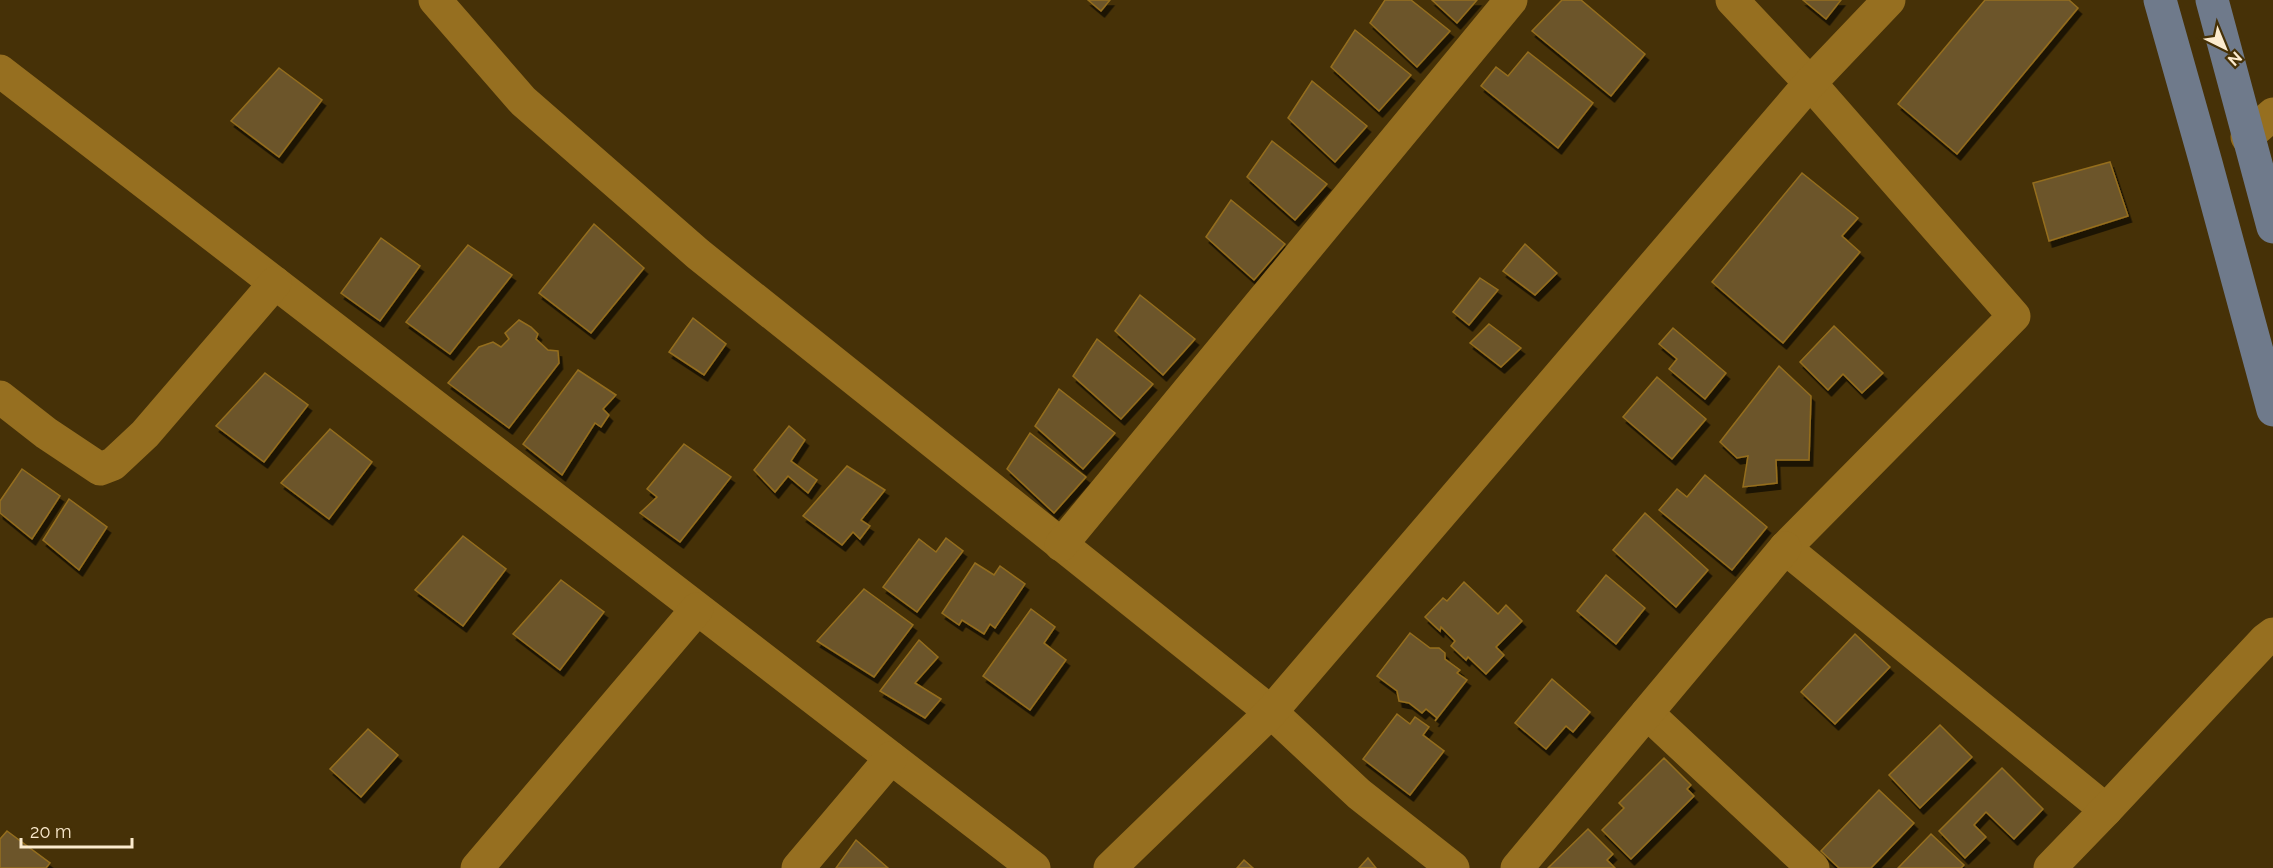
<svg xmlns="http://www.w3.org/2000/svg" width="2273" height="868" font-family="Raleway,sans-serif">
	<defs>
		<filter id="shadow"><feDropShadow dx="3.5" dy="6" stdDeviation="0" flood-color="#0009"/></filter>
	</defs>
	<rect width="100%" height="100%" fill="#463107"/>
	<g fill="#6c552b" stroke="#956e1e" stroke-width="1.5" filter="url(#shadow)">
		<path d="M1088,0H1110L1101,11Z"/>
		<path d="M1385,0H1411L1450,31L1417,67L1370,23Z"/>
		<path d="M1432,0H1477L1457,23Z"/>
		<path d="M1562,0H1581L1645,54L1611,96L1532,31Z"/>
		<path d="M1803,0H1841L1826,19Z"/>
		<path d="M1985,0H2069L2078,8L1957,154L1898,104Z"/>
		<path d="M1355,30L1411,75L1379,111L1331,67Z"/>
		<path d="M1528,52L1593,103L1558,148L1481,86L1496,67L1508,76Z"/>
		<path d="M279,68L322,100L279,157L231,121Z"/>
		<path d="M1312,81L1367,126L1335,162L1288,118Z"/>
		<path d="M1272,141L1327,184L1295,220L1247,177Z"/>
		<path d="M2110,162L2128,216L2049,241L2033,183Z"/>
		<path d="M1802,173L1858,218L1842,236L1860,252L1783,343L1712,282Z"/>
		<path d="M1231,200L1285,244L1254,280L1206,237Z"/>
		<path d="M594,224L644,268L591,333L539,293Z"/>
		<path d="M381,238L420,266L380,321L341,293Z"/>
		<path d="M1525,244L1557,273L1535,295L1503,271Z"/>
		<path d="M468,245L512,275L450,354L406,322Z"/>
		<path d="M1480,278L1498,290L1469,325L1453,312Z"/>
		<path d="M1140,295L1195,339L1163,375L1115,331Z"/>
		<path d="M693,318L726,344L704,375L669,352Z"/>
		<path d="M519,320L531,327L538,334L536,339L548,350L558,351L559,363L509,428L448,383L479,347L493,342L501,347L509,339L505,333Z"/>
		<path d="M1489,324L1521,348L1501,367L1470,343Z"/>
		<path d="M1834,326L1883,373L1862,393L1843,374L1828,390L1800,362Z"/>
		<path d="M1673,328L1726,373L1705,399L1669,369L1677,359L1659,344Z"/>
		<path d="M1097,339L1153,384L1121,419L1073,376Z"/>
		<path d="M1779,366L1811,396L1809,460H1776L1777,483L1743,487L1748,456L1737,458L1720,442Z"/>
		<path d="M578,370L616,395L603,409L609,415L601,427L595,423L562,475L523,444Z"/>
		<path d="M265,373L308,405L264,462L216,426Z"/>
		<path d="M1657,377L1706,419L1672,459L1623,417Z"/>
		<path d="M1059,389L1115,433L1083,469L1035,426Z"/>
		<path d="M789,426L805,440L791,461L817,480L808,493L788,476L775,492L754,470Z"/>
		<path d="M330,429L372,462L329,519L281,483Z"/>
		<path d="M1030,433L1086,477L1054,513L1007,469Z"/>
		<path d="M684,444L731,477L680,542L640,513L657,497L647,489Z"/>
		<path d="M847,466L885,490L861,520L870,526L860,539L853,532L842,545L803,516Z"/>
		<path d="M22,469L60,496L32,539L0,513V501Z"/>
		<path d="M1705,475L1767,527L1732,570L1659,510L1677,489L1687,497Z"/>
		<path d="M69,499L107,527L79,570L43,540Z"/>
		<path d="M1645,513L1708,570L1676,607L1613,550Z"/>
		<path d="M463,536L506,569L463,626L415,590Z"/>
		<path d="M946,538L963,551L917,612L883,587L919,539L936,552Z"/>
		<path d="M975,563L994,575L1000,566L1025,584L995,628L990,624L984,634L962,620L959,625L942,613Z"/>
		<path d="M1606,575L1645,608L1616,644L1577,611Z"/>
		<path d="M561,580L604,612L560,670L513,634Z"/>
		<path d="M1464,582L1498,614L1506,605L1522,621L1496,647L1504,655L1486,674L1468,657L1466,660L1451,646L1455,641L1441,627L1440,631L1425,617L1443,598L1447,601Z"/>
		<path d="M864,589L913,625L874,677L817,641Z"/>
		<path d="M1031,609L1055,627L1044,643L1066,660L1030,710L983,676Z"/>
		<path d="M1410,633L1430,648H1439L1445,653V659L1460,670L1457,673L1467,680L1435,721L1437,718L1426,709L1422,713L1409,703L1399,701L1397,691L1377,676Z"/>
		<path d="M1855,634L1890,667L1835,724L1801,692Z"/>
		<path d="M919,640L938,657L915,683L941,699L925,718L880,691Z"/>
		<path d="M1552,679L1590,712L1573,732L1566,726L1546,749L1515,723Z"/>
		<path d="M1397,714L1410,724L1415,717L1429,727L1423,735L1444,751L1410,795L1363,759Z"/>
		<path d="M1940,725L1972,757L1920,808L1889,775Z"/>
		<path d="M368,729L398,755L361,797L330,769Z"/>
		<path d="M1664,758L1691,785L1687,789L1694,796L1631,859L1602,830L1624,808L1619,803Z"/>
		<path d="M2002,768L2043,809L2014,839L1986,812L1974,825L1986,837L1965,858L1939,831Z"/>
		<path d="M1879,790L1914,823L1871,868H1839L1821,851Z"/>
		<path d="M1588,829L1613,854L1607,860L1615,868H1548Z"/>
		<path d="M7,831L50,863L46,868H0V839Z"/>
		<path d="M1931,834L1964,865L1961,868H1898Z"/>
		<path d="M856,840L888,868H836Z"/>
		<path d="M1368,858L1376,868H1359Z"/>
		<path d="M1244,860L1253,868H1237Z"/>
	</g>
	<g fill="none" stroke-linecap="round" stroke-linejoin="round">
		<g stroke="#966f20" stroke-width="33">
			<path d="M435,0L523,101L698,254L1271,712L1359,794L1453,868"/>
			<path d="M1732,0L1810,83L2014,316L1785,548L2106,810"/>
			<path d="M0,71L1034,868"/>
			<path d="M2247,137L2273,114"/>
			<path d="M0,397L46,433L100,469L113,464L145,434L275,283"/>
			<path d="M1061,545L1511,0"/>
			<path d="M1647,713L1813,868"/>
			<path d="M477,868L697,609"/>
			<path d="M798,868L891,758"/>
			<path d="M1110,868L1271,712L1810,83L1889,0"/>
			<path d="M1517,868L1785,548"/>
			<path d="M2050,868L2106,810L2265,640L2273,634"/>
		</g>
		<g stroke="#6f7a8b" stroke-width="33">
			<path d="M2160,0L2206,163L2273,410"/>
			<path d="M2212,0L2273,227"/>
		</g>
	</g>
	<g transform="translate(2225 48) rotate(137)" stroke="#463107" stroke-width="4.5" paint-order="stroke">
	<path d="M0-4.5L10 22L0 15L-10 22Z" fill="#fcebce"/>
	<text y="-9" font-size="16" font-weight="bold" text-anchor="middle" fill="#fcebce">N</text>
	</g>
	<path d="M21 838v9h111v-9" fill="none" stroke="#fcebce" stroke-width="3"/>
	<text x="30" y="838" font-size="18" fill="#fcebce" stroke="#463107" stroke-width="4.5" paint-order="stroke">20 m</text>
</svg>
